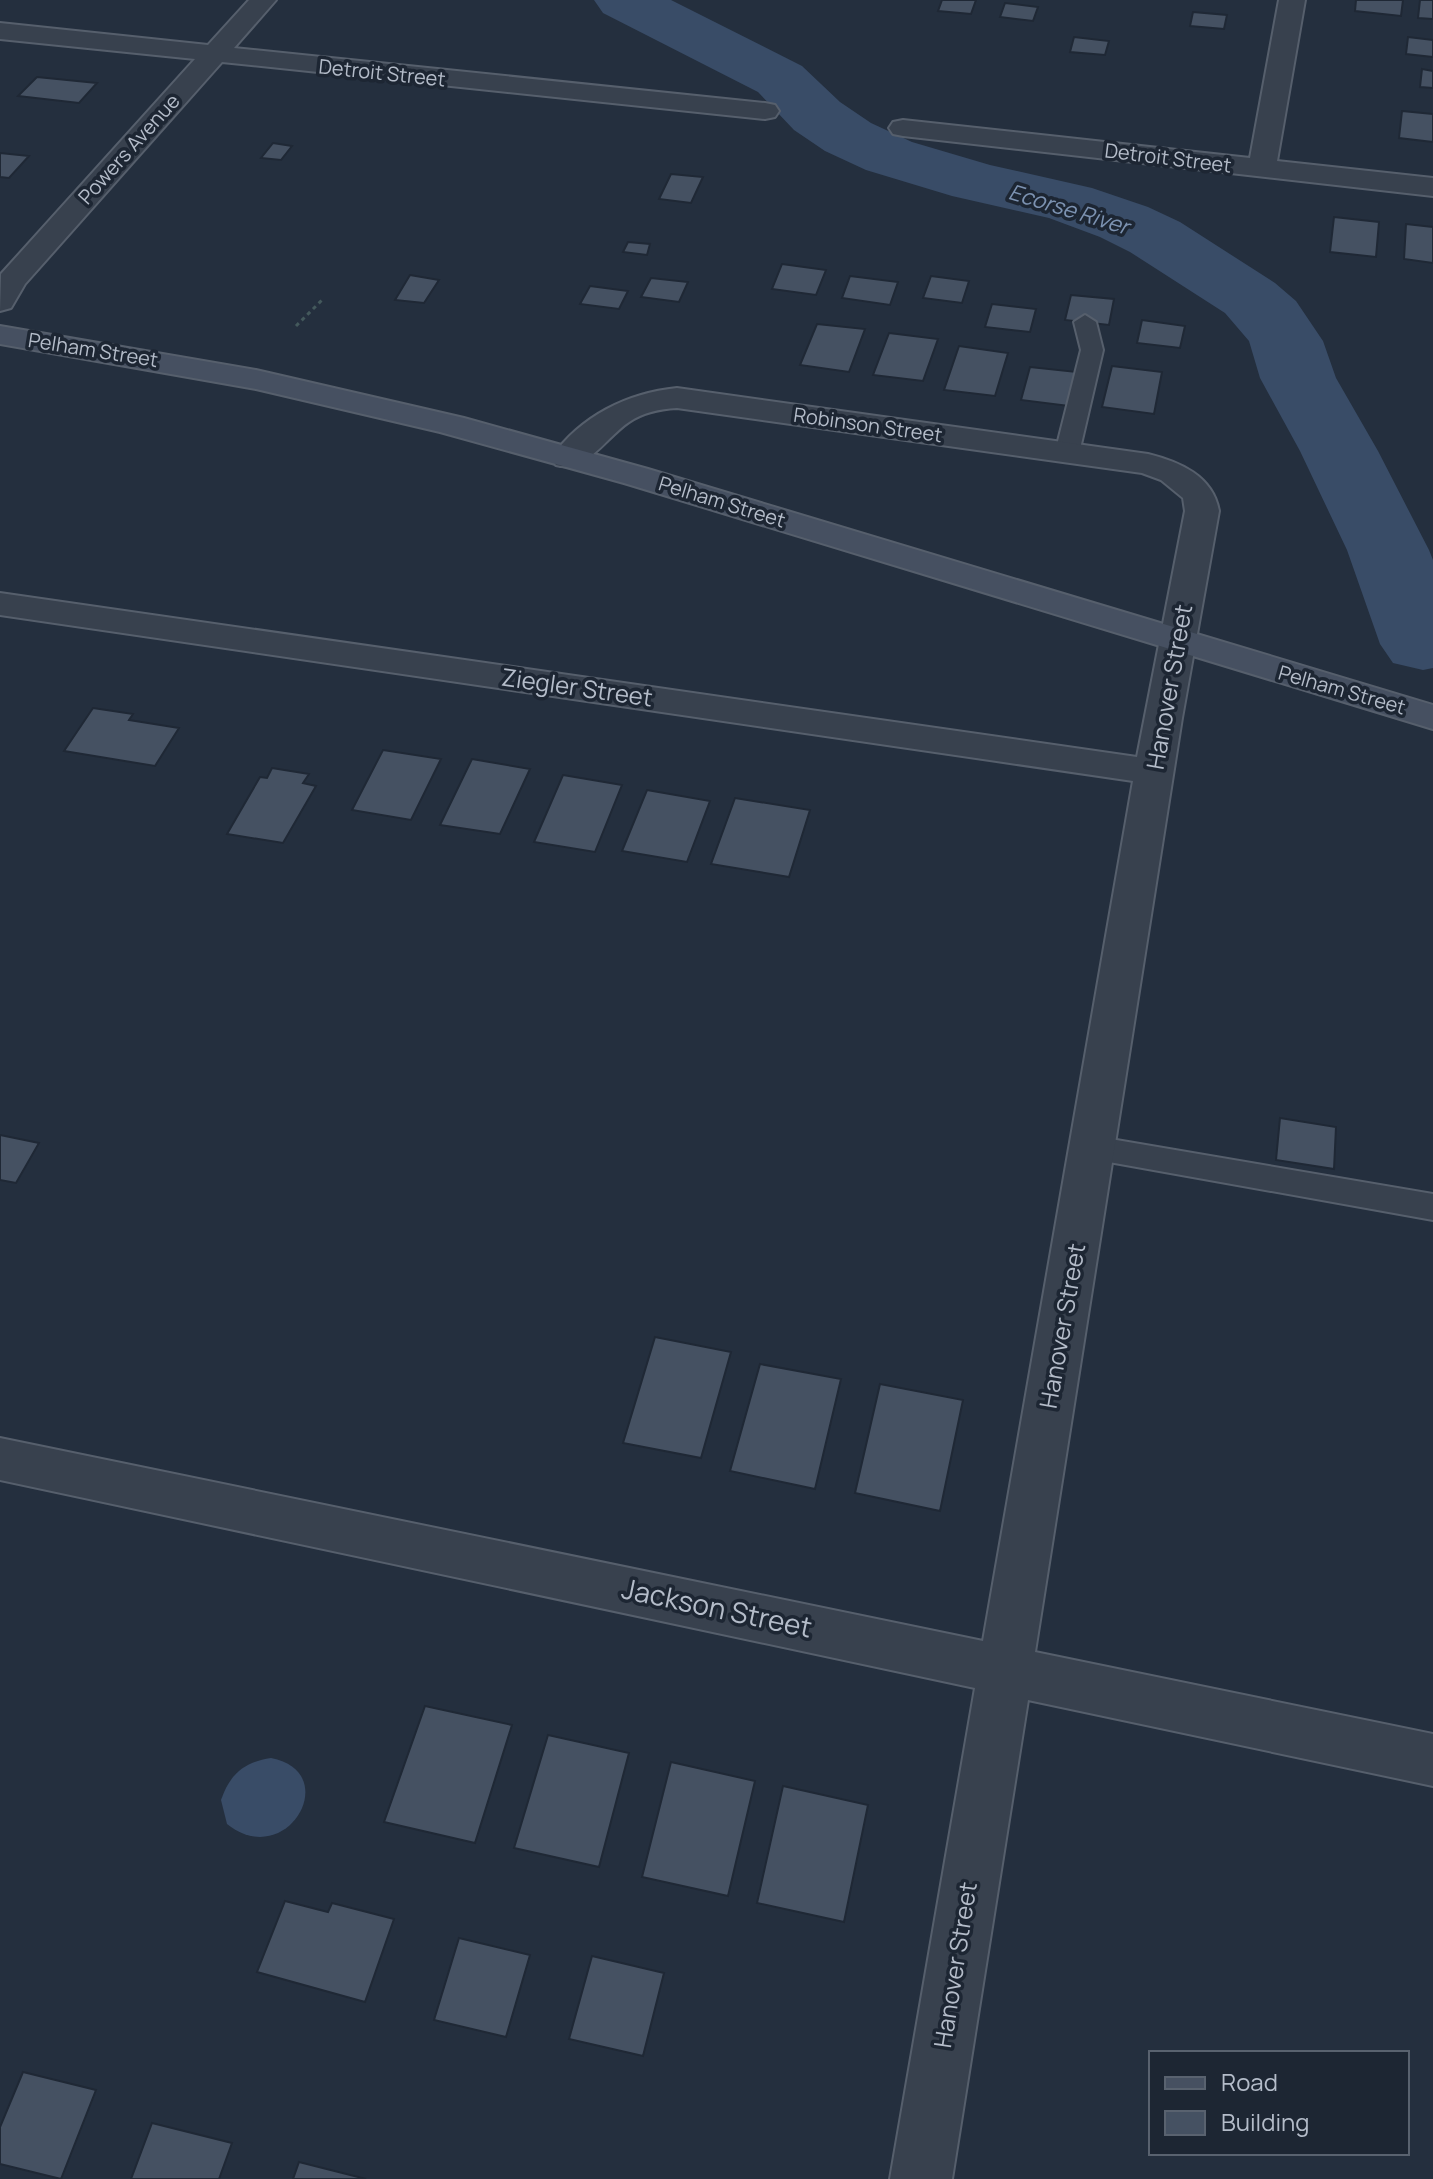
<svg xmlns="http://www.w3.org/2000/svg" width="1433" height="2179" font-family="Manrope,sans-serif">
	<rect width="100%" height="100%" fill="#242f3e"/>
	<path fill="#394c67" d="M271,1758C344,1772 287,1872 227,1824L221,1800C230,1774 244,1762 271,1758Z"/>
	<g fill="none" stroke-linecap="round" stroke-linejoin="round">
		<path fill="#394c67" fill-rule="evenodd" d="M594,0H671L802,66L840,102L871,123L912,142L990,165L1092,188L1148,207L1180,222L1275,283L1296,301L1323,341L1336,378L1378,451L1429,550L1433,560V668L1423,670L1393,663L1380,644L1347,550L1300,451L1260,378L1249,341L1225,313L1130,252L1100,237L1049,218L952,196L866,170L825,151L794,130L758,92L603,13Z"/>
	</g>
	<g fill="#455162" stroke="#1f2835" stroke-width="2">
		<path d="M942,0H976L971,14L938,11Z"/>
		<path d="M1356,0H1403L1401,16L1355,11Z"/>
		<path d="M1420,0H1433V19L1418,18Z"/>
		<path d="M1005,3L1038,7L1033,21L1000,17Z"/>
		<path d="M1193,12L1227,15L1224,29L1190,26Z"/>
		<path d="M1074,37L1109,41L1105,55L1070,52Z"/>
		<path d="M1408,37L1433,40V57L1406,54Z"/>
		<path d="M1422,69L1433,71V88L1420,87Z"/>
		<path d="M37,77L97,83L79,103L18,96Z"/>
		<path d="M1402,111L1433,114V142L1399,138Z"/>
		<path d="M273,143L292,146L281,160L261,158Z"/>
		<path d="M0,153L29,156L9,178L0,177Z"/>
		<path d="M671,174L703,177L691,203L659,199Z"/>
		<path d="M1334,217L1379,222L1376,257L1330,252Z"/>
		<path d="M1406,224L1433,227V263L1404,259Z"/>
		<path d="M628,242L650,244L647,255L623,252Z"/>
		<path d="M782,264L826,270L816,295L772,289Z"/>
		<path d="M410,275L439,280L424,303L395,300Z"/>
		<path d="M850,276L898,282L890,305L842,298Z"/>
		<path d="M931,276L969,281L962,303L923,298Z"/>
		<path d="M651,278L688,282L679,302L641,297Z"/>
		<path d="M590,286L628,291L619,309L580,304Z"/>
		<path d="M1071,295L1114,299L1109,325L1065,320Z"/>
		<path d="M992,304L1036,309L1030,332L985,327Z"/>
		<path d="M1142,320L1185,326L1180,348L1137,343Z"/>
		<path d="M817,324L865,329L849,372L800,365Z"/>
		<path d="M889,333L938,339L923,381L873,375Z"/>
		<path d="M959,346L1008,353L995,396L944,390Z"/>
		<path d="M1112,366L1162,372L1154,414L1102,407Z"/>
		<path d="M1030,367L1077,372L1069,406L1021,400Z"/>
		<path d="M93,708L133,714L129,720L179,728L155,766L64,751Z"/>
		<path d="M383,750L441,759L411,820L352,810Z"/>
		<path d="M472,759L530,769L500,834L440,825Z"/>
		<path d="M272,768L309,774L303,783L316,786L283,843L227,834L260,777L267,778Z"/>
		<path d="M563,775L622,785L595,852L534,842Z"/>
		<path d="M647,790L710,801L687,862L622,851Z"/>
		<path d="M735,798L810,810L789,877L711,864Z"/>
		<path d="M1280,1118L1336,1127L1334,1169L1276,1160Z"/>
		<path d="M0,1135L39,1143L16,1183L0,1180Z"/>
		<path d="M655,1337L731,1352L701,1458L623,1443Z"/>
		<path d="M760,1364L841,1379L815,1489L730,1471Z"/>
		<path d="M880,1384L963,1400L940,1511L855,1493Z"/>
		<path d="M425,1706L512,1725L475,1843L384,1822Z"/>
		<path d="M548,1735L629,1753L599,1867L514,1848Z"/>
		<path d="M671,1762L755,1781L728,1896L642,1877Z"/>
		<path d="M783,1786L868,1805L844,1922L757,1903Z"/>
		<path d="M285,1901L328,1912L332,1903L394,1919L365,2002L257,1972Z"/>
		<path d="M459,1938L530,1955L506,2037L434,2020Z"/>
		<path d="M592,1956L664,1973L643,2056L569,2039Z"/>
		<path d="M23,2072L96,2090L61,2179L0,2164V2127Z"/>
		<path d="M152,2123L232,2143L219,2179H131Z"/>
		<path d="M299,2162L366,2179H293Z"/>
	</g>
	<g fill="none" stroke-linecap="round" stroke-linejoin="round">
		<g stroke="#565f6c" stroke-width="4">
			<g id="lane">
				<path d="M1085,315L1096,322L1103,350L1079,453L1076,458H1058L1055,453L1081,350L1074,322Z"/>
				<path d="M1093,1136L1433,1194V1220L1081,1157L1077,1148L1081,1139Z"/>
			</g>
		</g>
		<g stroke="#565f6c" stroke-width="4">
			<g id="street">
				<path d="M249,0H276L234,48L765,103L775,105L779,111L775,117L765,119L222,62L25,284L11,308L0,311L1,274L195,59L0,39V23L208,45Z"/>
				<path d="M1279,0H1305L1277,161L1433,178V196L903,136L893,134L889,128L893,122L903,120L1250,158Z"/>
				<path d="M677,388L1148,454C1180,462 1213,476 1219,511L1182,718L1035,1652L1433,1734V1786L1028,1700L952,2179H890L975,1688L0,1480V1438L983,1641L1133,781L0,615V593L1137,757L1185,511L1183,498L1161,480L1142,473L677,408C659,409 644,412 629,422C605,438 587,473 556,465L551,458C581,416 627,393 677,388Z"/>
			</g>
		</g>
		<g stroke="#565f6c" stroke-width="4">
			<path id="secondary" d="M0,326L256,370L464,418L648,469L1433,705V729L624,483L440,432L256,389L0,344Z"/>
		</g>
		<path stroke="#44595c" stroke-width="3" stroke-dasharray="4 4" stroke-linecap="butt" d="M296,326L323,299"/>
		<use href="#lane" fill="#38414e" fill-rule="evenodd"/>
		<use href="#street" fill="#38414e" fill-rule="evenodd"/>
		<use href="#secondary" fill="#465061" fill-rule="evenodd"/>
	</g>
	<g text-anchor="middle" stroke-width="7" stroke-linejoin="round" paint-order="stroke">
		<g font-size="20" fill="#b4bcc9" stroke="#1d2633">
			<text transform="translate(382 73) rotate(6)" y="7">Detroit Street</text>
			<text transform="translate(129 149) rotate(-48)" y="7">Powers Avenue</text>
			<text transform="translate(1168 158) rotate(7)" y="7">Detroit Street</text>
			<text transform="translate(93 350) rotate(9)" y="7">Pelham Street</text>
			<text transform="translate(868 425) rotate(8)" y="7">Robinson Street</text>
			<text transform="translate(722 502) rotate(17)" y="7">Pelham Street</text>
			<text transform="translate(1342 690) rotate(16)" y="7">Pelham Street</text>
		</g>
		<g font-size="22" font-style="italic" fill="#7c92b1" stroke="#1d2633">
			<text transform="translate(1069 209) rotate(17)" y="8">Ecorse River</text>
		</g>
		<g font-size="24" fill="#b4bcc9" stroke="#1d2633">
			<text transform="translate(1170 687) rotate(-80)" y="8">Hanover Street</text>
			<text transform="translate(577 688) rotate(8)" y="8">Ziegler Street</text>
			<text transform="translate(1063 1326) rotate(-80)" y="8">Hanover Street</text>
			<text transform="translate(956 1965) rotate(-81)" y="8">Hanover Street</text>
		</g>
		<g font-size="28" fill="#b4bcc9" stroke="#1d2633">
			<text transform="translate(717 1608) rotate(12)" y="10">Jackson Street</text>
		</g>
	</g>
	<rect x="1149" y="2051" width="260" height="104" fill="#1d2633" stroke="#59626f" stroke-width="2"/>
	<rect x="1165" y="2077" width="40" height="12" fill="#465061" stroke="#59626f" stroke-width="2"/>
	<text x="1221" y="2091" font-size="24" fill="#b4bcc9">Road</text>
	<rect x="1165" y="2111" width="40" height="24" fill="#455162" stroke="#59626f" stroke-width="2"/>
	<text x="1221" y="2131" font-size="24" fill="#b4bcc9">Building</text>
</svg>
